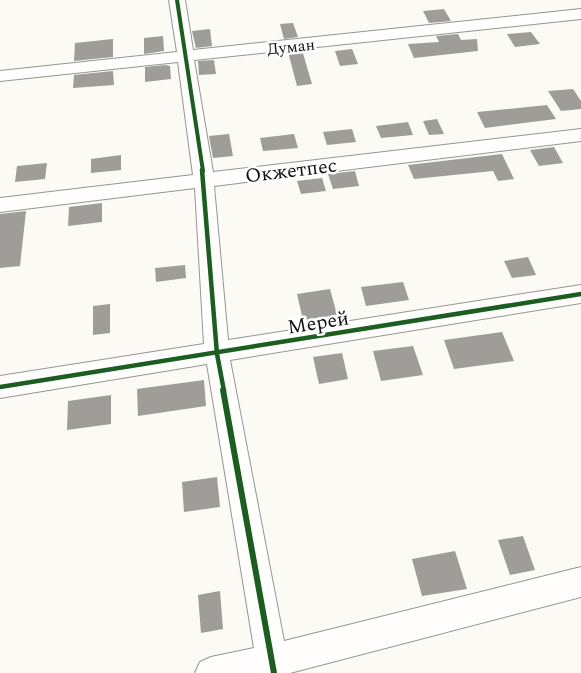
<svg xmlns="http://www.w3.org/2000/svg" width="581" height="673" font-family="Spectral,serif">
	<rect width="100%" height="100%" fill="#fcfaf4"/>
	<g fill="#9f9d99">
		<path d="M444,9L451,21L429,23L423,11Z"/>
		<path d="M293,23L298,37L284,39L280,24Z"/>
		<path d="M210,29L212,46L196,48L192,31Z"/>
		<path d="M531,32L540,44L515,47L507,34Z"/>
		<path d="M458,34L461,40L477,39L478,51L414,58L408,44L439,42L436,36Z"/>
		<path d="M163,36L164,51L144,54V38Z"/>
		<path d="M113,39V57L74,61L75,43Z"/>
		<path d="M352,49L358,64L340,66L335,51Z"/>
		<path d="M302,50L312,84L297,86L288,52Z"/>
		<path d="M214,60L216,74L199,75L198,61Z"/>
		<path d="M166,65L170,66L171,79L145,82V67Z"/>
		<path d="M113,71L114,85L73,88L74,75Z"/>
		<path d="M573,89L581,101V109L561,111L548,91Z"/>
		<path d="M547,105L556,119L485,128L477,112Z"/>
		<path d="M437,119L444,134L429,135L423,121Z"/>
		<path d="M408,122L413,135L381,138L376,126Z"/>
		<path d="M352,129L356,142L327,145L323,132Z"/>
		<path d="M229,134L233,156L213,158L209,136Z"/>
		<path d="M294,134L298,148L263,151L260,138Z"/>
		<path d="M554,147L563,163L539,166L530,150Z"/>
		<path d="M502,154L514,179L498,181L493,171L414,179L408,165Z"/>
		<path d="M121,155V170L91,173V159Z"/>
		<path d="M47,163L45,179L15,182L17,166Z"/>
		<path d="M355,171L359,186L333,189L328,174Z"/>
		<path d="M322,178L326,191L301,194L297,181Z"/>
		<path d="M102,203V222L68,226L69,207Z"/>
		<path d="M26,211L20,266L0,268V214Z"/>
		<path d="M528,257L536,275L512,278L504,261Z"/>
		<path d="M185,265L186,278L156,282L155,268Z"/>
		<path d="M403,282L409,300L366,306L361,287Z"/>
		<path d="M330,289L337,315L303,320L297,294Z"/>
		<path d="M110,304V333L93,335V306Z"/>
		<path d="M502,332L514,361L454,369L444,340Z"/>
		<path d="M413,346L423,375L381,381L373,351Z"/>
		<path d="M342,353L348,379L319,384L313,357Z"/>
		<path d="M204,380L206,406L138,416L137,389Z"/>
		<path d="M111,395V424L67,430L68,401Z"/>
		<path d="M217,477L220,507L184,512L182,482Z"/>
		<path d="M523,536L535,570L510,575L498,540Z"/>
		<path d="M455,551L467,589L422,596L412,559Z"/>
		<path d="M220,591L223,629L201,633L198,595Z"/>
	</g>
	<g fill="none" stroke-linecap="round" stroke-linejoin="round">
		<g stroke="#969592" stroke-width="2">
			<path id="minor" d="M169,0H185L193,50L581,9V19L194,60L213,172L581,129V141L214,186L228,340L581,285V303L230,360L284,641L581,567V597L290,673H195L200,662L211,657L254,648L207,364L0,398V376L204,344L195,188L0,212V198L193,175L178,62L0,81V71L177,52Z"/>
		</g>
		<use href="#minor" fill="#fffefd" fill-rule="evenodd"/>
		<g stroke="#fff" stroke-width="6">
			<path id="cycleway-far2" d="M177,0L203,171"/>
		</g>
		<g stroke="#fff" stroke-width="8">
			<g id="cycleway-far1">
				<path d="M202,170L217,354L224,391"/>
				<path d="M0,387L581,294"/>
			</g>
		</g>
		<g stroke="#fff" stroke-width="9">
			<path id="cycleway" d="M223,390L274,673"/>
		</g>
		<use href="#cycleway-far2" stroke="#1b5e20" stroke-width="4"/>
		<use href="#cycleway-far1" stroke="#1b5e20" stroke-width="4.5"/>
		<use href="#cycleway" stroke="#1b5e20" stroke-width="6"/>
	</g>
	<g text-anchor="middle" stroke-width="5" stroke-linejoin="round" paint-order="stroke">
		<g font-size="16" fill="#0f0f0f" stroke="#fff">
			<text transform="translate(291 46) rotate(-6)" y="6">Думан</text>
		</g>
		<g font-size="20" fill="#0f0f0f" stroke="#fff">
			<text transform="translate(291 170) rotate(-7)" y="7">Окжетпес</text>
			<text transform="translate(318 322) rotate(-9)" y="7">Мерей</text>
		</g>
	</g>
</svg>
